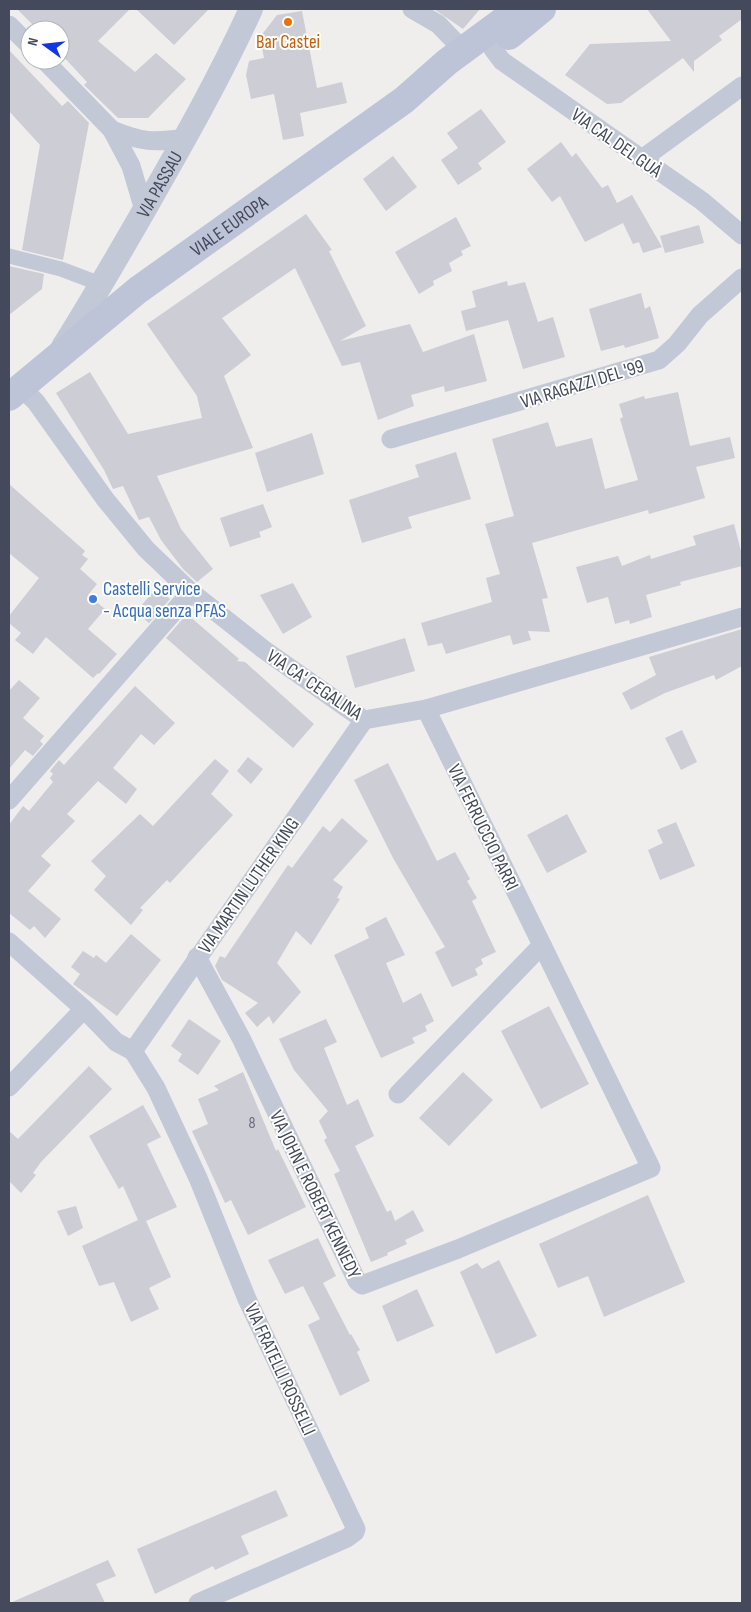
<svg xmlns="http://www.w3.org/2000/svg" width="751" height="1612" font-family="'Sofia Sans Condensed',sans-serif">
	<rect width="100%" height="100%" fill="#f0eded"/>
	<g fill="#cccdd5">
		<path d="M17,9H130L98,41L135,72L156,53L186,79L148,118H118L84,85L87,82L60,53V30H38Z"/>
		<path d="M136,9H209L174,45Z"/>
		<path d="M434,9H480L463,29Z"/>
		<path d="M647,9H742V19L719,36L722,40L694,61V72L683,58L621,103L607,104L565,75L590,44L671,41Z"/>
		<path d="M302,11L317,88L342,82L347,103L300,113L304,136L283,140L274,94L251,99L246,75L249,61L264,58L260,37L277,15Z"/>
		<path d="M9,50L62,106L68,101L89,123L63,260L22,250L40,145L9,111Z"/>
		<path d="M481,109L506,142L478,163L482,169L458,185L441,160L458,148L447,133Z"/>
		<path d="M561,142L572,157L576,153L602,188L608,185L617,203L632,195L662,247L643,253L639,242L633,244L623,223L585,242L560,196L552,202L527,169Z"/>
		<path d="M393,156L417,187L386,211L363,179Z"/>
		<path d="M306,214L332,250L329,251L366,326L340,341L410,324L423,352L474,334L487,381L445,392L444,386L411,395L414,406L378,420L360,362L342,366L295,268L222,318L251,355L224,376L253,448L157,476L181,529L213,569L197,582L183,569L161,540L149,517L139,520L123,486L113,489L104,470L56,393L90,372L128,434L202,418L197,396L147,324Z"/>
		<path d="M456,217L471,246L461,251L463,255L449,263L452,271L433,281L434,285L419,294L395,252Z"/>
		<path d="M699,225L704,243L665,253L660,236Z"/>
		<path d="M9,266L44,274L42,289L9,315Z"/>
		<path d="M507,281L508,286L525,282L538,322L553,317L565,357L523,369L508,320L466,331L461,311L476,307L472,291Z"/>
		<path d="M641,293L645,309L650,306L659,338L625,348L624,345L601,351L589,309Z"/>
		<path d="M678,392L690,446L730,437L735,458L696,467L705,498L649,514L648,510L532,543L548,598L542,599L550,632L528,631L531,640L513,645L510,635L446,654L442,643L428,646L421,623L492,602L486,578L500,574L485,524L514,516L492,439L548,422L556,447L592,438L605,489L638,480L620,419L623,417L619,404L644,396L645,399Z"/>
		<path d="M312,433L324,474L267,492L255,453Z"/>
		<path d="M456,452L471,499L408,517L412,528L362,543L349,500L419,477L415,465Z"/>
		<path d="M9,484L85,551L82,555L88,559L80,569L97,584L88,595L105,609L88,629L117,654L99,674L98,673L93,678L46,637L33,654L15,640L21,633L9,623V616L39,578L9,553Z"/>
		<path d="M263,504L272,527L259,532L261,537L230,547L220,518Z"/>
		<path d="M734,524L742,555V566L680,582L681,585L646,595L652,617L630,624L629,620L615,624L608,597L587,603L576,567L618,556L622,566L650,555L651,559L696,545L693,536Z"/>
		<path d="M293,583L312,617L283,634L260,595Z"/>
		<path d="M156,588L170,599L149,623L136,612Z"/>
		<path d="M187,614L239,659L237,661L245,662L314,724L293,748L166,638Z"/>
		<path d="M742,629V666L716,680L714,675L665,693L631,710L622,693L656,675L649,657Z"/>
		<path d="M405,638L415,671L355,688L346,656Z"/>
		<path d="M19,680L40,698L23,718L44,736L40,741L43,744L33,756L25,750L9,769V691Z"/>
		<path d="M135,686L175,723L154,745L141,734L113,768L137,789L126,804L98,781L67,814L75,821L41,856L51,865L28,891L61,919L45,938L34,926L30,930L9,913V825L23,806L29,811L53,782L50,778L53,774L50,771L59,760L64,765Z"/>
		<path d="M682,730L697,762L681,770L665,738Z"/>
		<path d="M248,757L263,769L251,784L237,771Z"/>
		<path d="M215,759L229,771L211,794L233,815L170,883L167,880L140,908L143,910L131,925L94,890L106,876L91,861L140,814L153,826Z"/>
		<path d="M388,763L437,861L455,852L470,879L467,881L477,898L472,901L496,952L481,959L483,964L475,969L478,975L452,987L435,952L445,947L393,858L354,780Z"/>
		<path d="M567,814L587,852L547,873L527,835Z"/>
		<path d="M342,818L368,841L333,880L343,887L337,898L340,899L311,945L296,931L277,963L301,992L273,1024L269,1016L257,1027L245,1013L258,1003L222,980L215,966L220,956L225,958L288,865L292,868L323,826L330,832Z"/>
		<path d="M676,822L695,866L660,880L648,850L663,843L657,830Z"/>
		<path d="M386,917L405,955L386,963L403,1003L421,993L434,1021L425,1026L427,1031L412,1038L415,1043L381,1058L334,955L369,938L365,928Z"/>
		<path d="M131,934L161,960L117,1016L73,984L80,974L71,967L83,951L94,958L96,955L106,963Z"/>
		<path d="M549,1006L589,1084L541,1109L501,1031Z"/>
		<path d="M189,1019L221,1041L198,1075L178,1061L182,1054L171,1046Z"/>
		<path d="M326,1019L337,1042L324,1048L347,1105L358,1099L374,1136L355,1146L387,1212L391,1210L395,1221L413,1210L424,1231L405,1240L407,1244L387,1253L388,1255L371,1262L334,1174L340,1171L324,1140L327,1138L319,1121L328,1111L294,1070L279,1039Z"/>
		<path d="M89,1066L112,1089L41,1162L33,1173L36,1175L21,1193L9,1181V1131L18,1139Z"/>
		<path d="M243,1072L276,1151L278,1149L306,1207L248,1235L231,1200L225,1203L192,1131L208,1124L198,1099L219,1090L214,1086Z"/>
		<path d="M463,1072L493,1100L449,1146L419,1118Z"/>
		<path d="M143,1105L161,1137L147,1144L177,1207L146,1221L171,1277L149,1288L159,1309L131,1322L114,1282L99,1286L82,1246L138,1220L123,1186L119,1189L89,1136Z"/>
		<path d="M648,1195L685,1282L604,1317L588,1276L558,1288L539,1244Z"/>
		<path d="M76,1206L83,1228L68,1236L57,1211Z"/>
		<path d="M318,1238L336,1276L323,1283L350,1335L351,1334L360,1350L357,1352L370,1381L340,1396L308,1325L320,1319L303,1286L285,1294L268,1260Z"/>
		<path d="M499,1260L537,1336L496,1354L460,1272L477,1263L482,1269Z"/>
		<path d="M417,1289L434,1326L397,1342L382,1306Z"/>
		<path d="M276,1490L288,1516L241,1536L249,1554L215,1570L213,1566L155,1594L137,1549Z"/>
		<path d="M108,1560L116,1576L96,1584L105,1603H10Z"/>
	</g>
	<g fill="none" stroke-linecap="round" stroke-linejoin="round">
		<path stroke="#c2c8d5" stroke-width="15" d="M9,256L61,269L103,285"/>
		<g stroke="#c2c8d5" stroke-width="19">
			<path d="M412,9L438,24L463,50"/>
			<path d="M9,25L30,46"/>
			<path d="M493,49L502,61L702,201L742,235"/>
			<path d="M44,60L112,130L131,166L144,210"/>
			<path d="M112,130C142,142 153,143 185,138"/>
			<path d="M642,159L742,86"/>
			<path d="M20,386L36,402L105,499L146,549L191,592L263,649L364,720L426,709L742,617"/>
			<path d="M391,439L659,360L677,344L700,315L742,278"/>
			<path d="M9,800L191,592"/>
			<path d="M9,942L84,1009L116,1042L133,1051"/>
			<path d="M197,957L241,1038L357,1281L362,1285L458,1249L651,1168L542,945"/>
			<path d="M133,1051L156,1088L198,1178L247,1299L356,1529L355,1532L347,1538L198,1603"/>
			<path d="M133,1051L364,720"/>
			<path d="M9,1087L84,1009"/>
			<path d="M398,1094L542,945L426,709"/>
		</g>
		<path stroke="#c2c8d5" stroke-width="24" id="s1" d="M63,347C92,301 119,254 146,207C183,142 220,77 251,9"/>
		<g stroke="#bec4d7" stroke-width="28">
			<path d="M509,36L542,9"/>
			<path id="s2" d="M9,397L138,290L404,100L447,62L519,9"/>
		</g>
	</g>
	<circle fill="#e8710a" stroke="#fff" stroke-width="2" cx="288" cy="22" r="5"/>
	<circle fill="#3f7fe0" stroke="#fff" stroke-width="2" cx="93" cy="599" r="5"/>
	<g text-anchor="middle" stroke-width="4" stroke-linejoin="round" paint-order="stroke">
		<g font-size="16" fill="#666b7a">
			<text x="252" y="1128">8</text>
		</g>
		<g font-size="19" fill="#c56008" stroke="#fff">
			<text x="288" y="48">Bar Castei</text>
		</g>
		<g font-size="19" fill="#444a5b" stroke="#fff">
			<text transform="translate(617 142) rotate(35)" y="7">VIA CAL DEL GUÀ</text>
			<text dy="7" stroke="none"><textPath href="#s1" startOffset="189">VIA PASSAU</textPath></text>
			<text dy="7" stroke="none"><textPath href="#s2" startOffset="279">VIALE EUROPA</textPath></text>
			<text transform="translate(582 383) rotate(-17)" y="7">VIA RAGAZZI DEL '99</text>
			<text transform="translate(315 684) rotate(34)" y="7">VIA CA' CEGALINA</text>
			<text transform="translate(484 827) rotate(64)" y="7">VIA FERRUCCIO PARRI</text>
			<text transform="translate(248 885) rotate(-55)" y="7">VIA MARTIN LUTHER KING</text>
			<text transform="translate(316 1194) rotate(64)" y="7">VIA JOHN E ROBERT KENNEDY</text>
			<text transform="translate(281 1369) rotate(65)" y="7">VIA FRATELLI ROSSELLI</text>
		</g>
		<g font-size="19" fill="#366cbe" stroke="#fff" text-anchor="start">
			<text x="103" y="595">Castelli Service<tspan x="103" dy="22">- Acqua senza PFAS</tspan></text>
		</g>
	</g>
	<rect width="751" height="1612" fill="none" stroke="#444a5b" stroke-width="20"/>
	<g transform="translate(45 45) rotate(285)"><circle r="24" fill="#ffffff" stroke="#b4b7bd"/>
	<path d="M0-4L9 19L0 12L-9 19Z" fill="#1036e7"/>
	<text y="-8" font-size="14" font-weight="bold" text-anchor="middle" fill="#444a5b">N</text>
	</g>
</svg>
